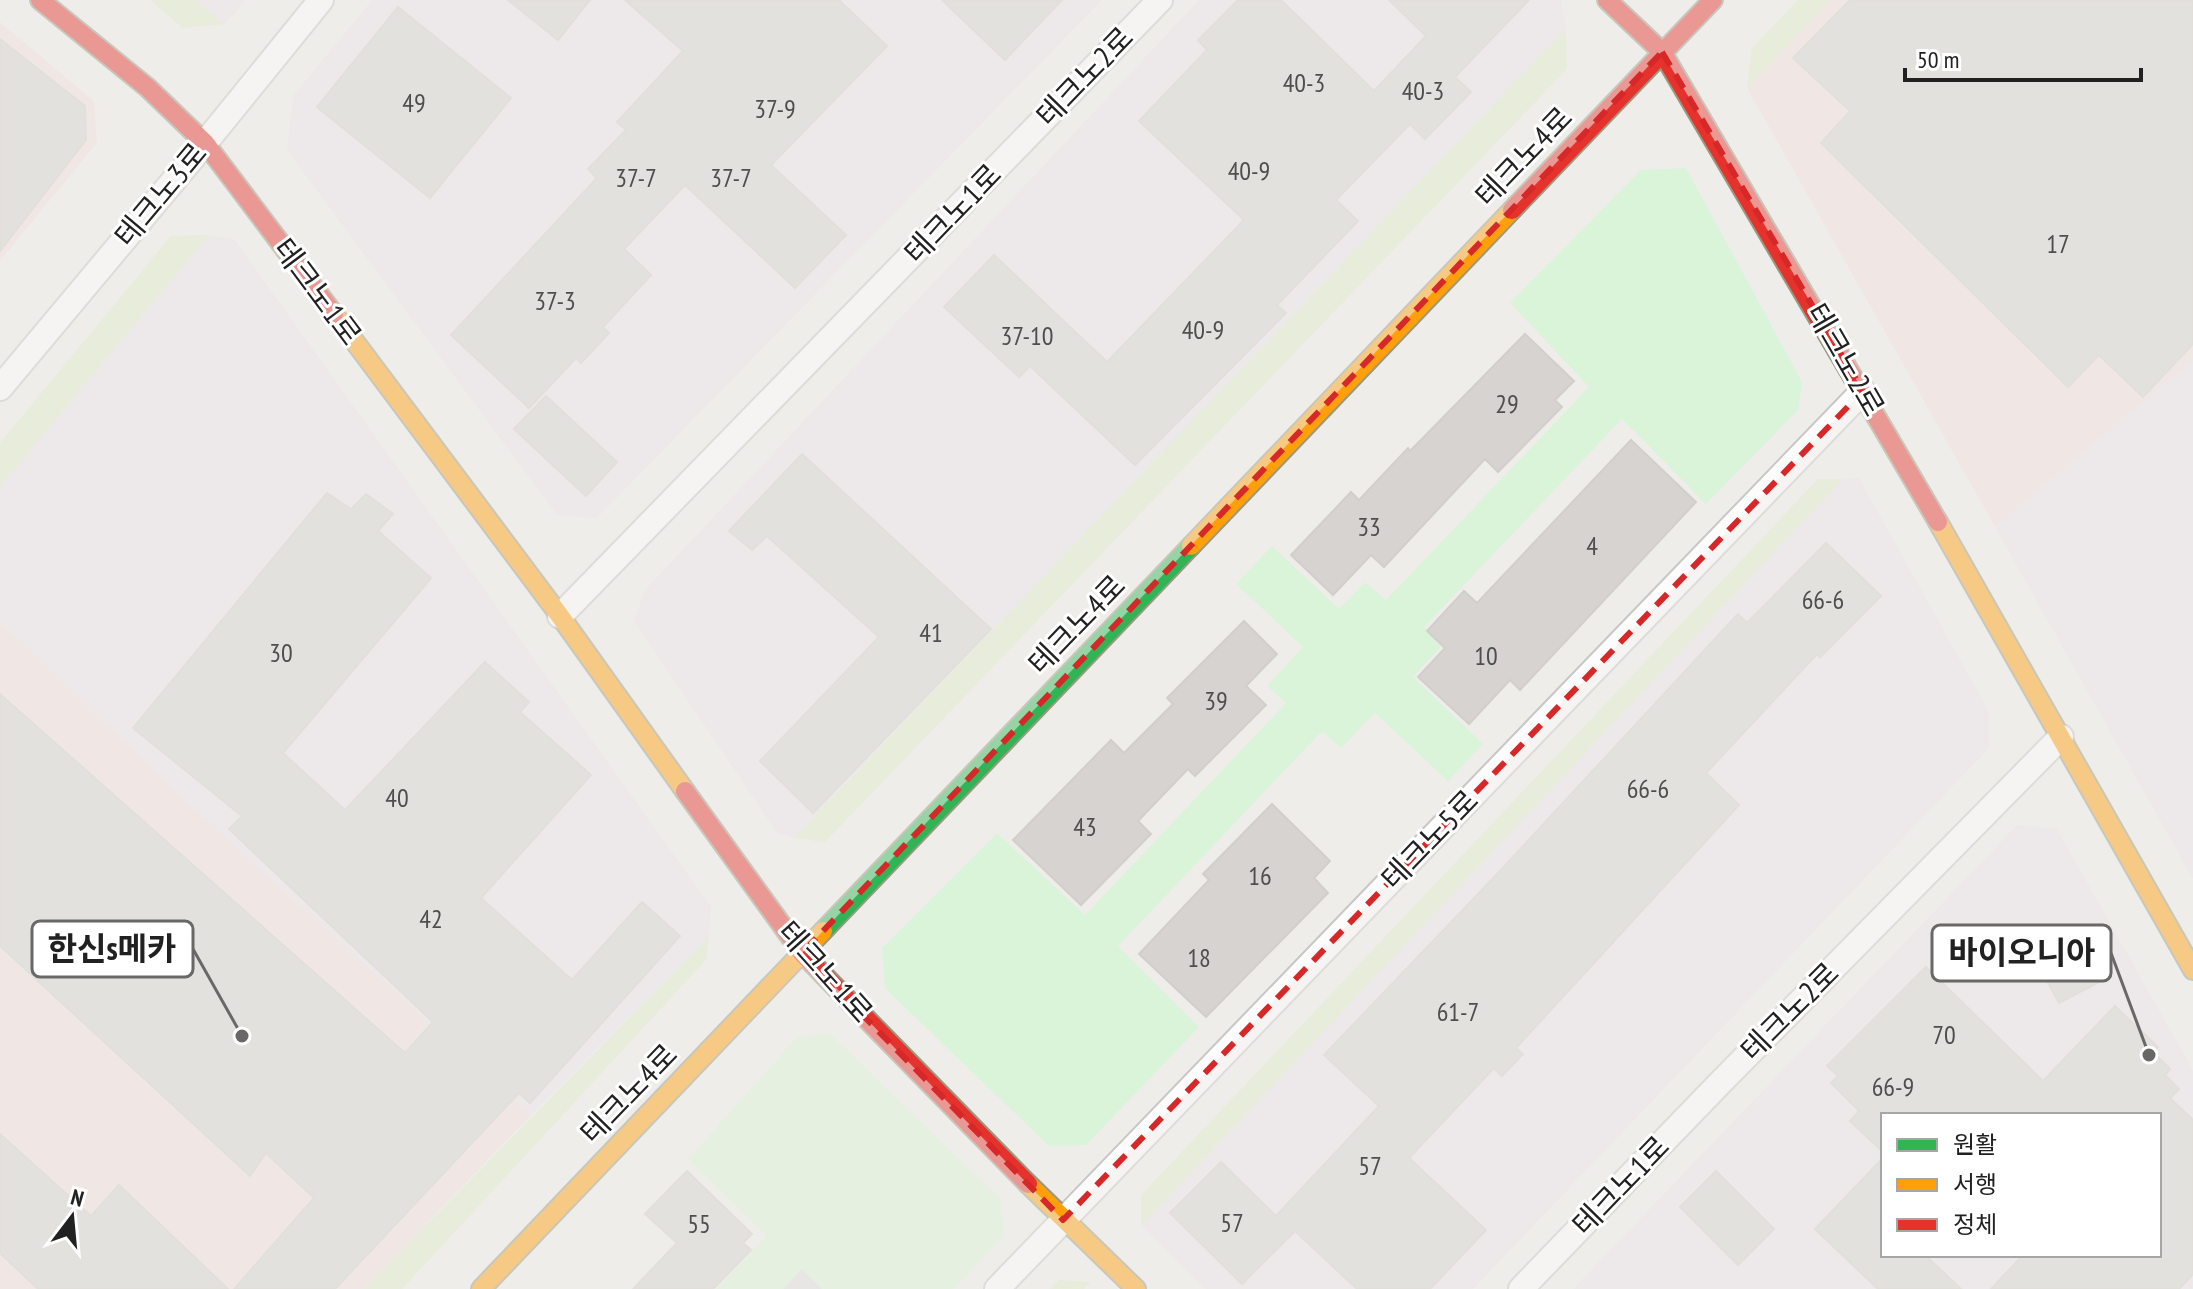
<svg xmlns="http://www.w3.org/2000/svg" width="2193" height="1289" font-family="'PT Sans Narrow','Noto Sans KR',sans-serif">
	<rect width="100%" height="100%" fill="#efedea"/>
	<g fill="#f1e1e0">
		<path d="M1831,0H2193V360L1995,527L1747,88Z"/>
		<path d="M0,22L94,101L97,143L0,261Z"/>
		<path d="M0,622L222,834L531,1115L364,1289H0Z"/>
	</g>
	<g fill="#ece3e9" fill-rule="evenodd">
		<path d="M195,0H245L225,24Z"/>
		<path d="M372,0H1102L597,518L557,515L287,150L293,96Z"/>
		<path d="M1199,0H1561L1566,28L794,838L777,833L634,621L645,590Z"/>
		<path d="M209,235L234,239L711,907L709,936L531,1115L221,834L0,622V487Z"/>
		<path d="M2193,360V879L1995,527Z"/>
		<path d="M1859,478L1989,712V748L1473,1289H1205L1141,1226L1843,479Z"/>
		<path d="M2017,825L2057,829L2193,1070V1289H1573ZM1883,1115H2159V1255H1883Z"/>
	</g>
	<g fill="#ddecca">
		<path d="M150,0H195L225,24L183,28Z"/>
		<path d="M1798,0H1831L1747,88L1752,48Z"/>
		<path d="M1566,28L1567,69L825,842L794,838Z"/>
		<path d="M209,235L0,487V443L171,236Z"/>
		<path d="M1818,479H1843L1141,1226V1195Z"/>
		<path d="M709,936L706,960L402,1289H364Z"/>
		<path d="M1059,1280L1090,1282L1084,1289H1050Z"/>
	</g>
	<g fill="#d9f4d8">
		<path d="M1686,168L1802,382L1798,410L1706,504L1622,419L1424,627L1443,645L1413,677L1483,744L1448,781L1375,713L1341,748L1322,731L1118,946L1199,1027L1086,1145L1049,1146L885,988L882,948L997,833L1085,915L1286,703L1267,686L1303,647L1236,584L1272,546L1339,609L1365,582L1386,600L1589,387L1510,303L1641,170Z"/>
		<path d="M829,1033L1001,1199L1004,1236L953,1289H822L802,1269L783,1289H716L767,1236L688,1159L797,1037Z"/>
	</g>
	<path fill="#dfdedd" d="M802,1269L822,1289H783Z"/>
	<g fill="#d6d3d1" stroke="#d2cfcb" stroke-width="2">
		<path d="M508,0H590L558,40Z"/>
		<path d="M625,0H839L887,46L771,165L846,235L795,288L685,185L624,249L651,275L603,327L609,333L581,363L576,358L529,408L451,335L597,178L588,169L626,130L617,122L683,51Z"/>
		<path d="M942,0H1062L1005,60Z"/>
		<path d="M1238,0H1281L1374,91L1426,36L1389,0H1529L1455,77L1471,92L1425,139L1410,124L1336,200L1358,221L1277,305L1286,313L1135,465L1030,366L1019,377L944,307L994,255L1107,362L1244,220L1139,121L1207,50L1198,40Z"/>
		<path d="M1850,0H2193V344L2143,397L2099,355L2068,387L1821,143L1850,111L1793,58Z"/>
		<path d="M398,7L511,98L430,198L317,107Z"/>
		<path d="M0,39L85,106L86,140L0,251Z"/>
		<path d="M1525,334L1574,381L1555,400L1562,407L1498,472L1485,459L1384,567L1371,555L1333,595L1291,555L1351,492L1359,500L1408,448L1410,451Z"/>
		<path d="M546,396L617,462L586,496L514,429Z"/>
		<path d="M1631,440L1696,502L1520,690L1510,680L1469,724L1418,677L1445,648L1427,631L1464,591L1477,603Z"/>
		<path d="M802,454L991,629L813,813L760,761L879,637L767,536L752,550L729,531Z"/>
		<path d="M327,493L351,509L366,494L393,514L378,531L431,578L283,753L345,810L485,662L529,702L520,712L591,775L481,898L572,980L642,902L680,936L530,1103L519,1093L335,1289H234L314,1198L266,1153L250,1176L0,946V694L405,1053L433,1022L229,829L242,816L133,728Z"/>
		<path d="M1826,543L1881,596L1820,657L1817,654L1706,773L1739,805L1516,1048L1523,1054L1502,1076L1494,1068L1409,1158L1486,1230L1430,1289H1357L1295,1231L1242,1284L1170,1213L1221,1162L1276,1216L1379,1106L1324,1055L1499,872L1738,614L1747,623Z"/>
		<path d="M1244,621L1277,654L1246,686L1266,705L1195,776L1188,769L1138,821L1151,834L1081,905L1013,840L1111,740L1124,753L1173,704L1167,698Z"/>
		<path d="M1272,804L1330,861L1314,878L1328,893L1206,1017L1139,954L1209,880L1203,874Z"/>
		<path d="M2082,929L2107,978L2059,1003L2033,955Z"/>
		<path d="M1926,967L2043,1081L2115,1006L2158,1047L2153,1052L2170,1069L2165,1075L2179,1089L2170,1098L2193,1120V1274L2179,1289H1991L2023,1255H2159V1115H1883V1152L1850,1121L1859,1111L1831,1083L1838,1076L1827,1066Z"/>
		<path d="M0,1134L91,1216L119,1185L228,1289H38L0,1253Z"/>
		<path d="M1883,1158V1255H1925L1961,1289H1878L1815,1229Z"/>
		<path d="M687,1171L752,1234L743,1243L751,1250L713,1289H633L677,1243L645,1214Z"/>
		<path d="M1716,1171L1774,1229L1738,1265L1680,1207Z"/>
	</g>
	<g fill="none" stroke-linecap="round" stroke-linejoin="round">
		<g stroke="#c8c7c6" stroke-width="28">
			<g id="street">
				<path d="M0,388L205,143L321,0"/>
				<path d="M560,616L1160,0"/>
				<path d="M997,1289L1863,391"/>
				<path d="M1521,1289L1720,1083L2061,737"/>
			</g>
		</g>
		<g stroke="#999982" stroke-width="22">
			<path id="fast" d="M823,931L1191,546"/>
		</g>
		<g stroke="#999982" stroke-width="22">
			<g id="slow">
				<path d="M334,314L560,616L685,791"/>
				<path d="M1938,522L2193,970"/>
				<path d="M1191,546L1512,210"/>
				<path d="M1028,1184L1136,1289"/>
				<path d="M481,1289L823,931"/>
			</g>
		</g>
		<g stroke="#999982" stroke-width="22">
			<g id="jam">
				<path d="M40,0L148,88L205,143L334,314"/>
				<path d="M1607,0L1662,52L1938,522"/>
				<path d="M1512,210L1713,0"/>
				<path d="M685,791L802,953L1028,1184"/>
			</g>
		</g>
		<use href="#street" stroke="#fdfcfc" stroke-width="24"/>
		<use href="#fast" stroke="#30b455" stroke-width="18"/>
		<use href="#slow" stroke="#ff9f0a" stroke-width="18"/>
		<use href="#jam" stroke="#e5322d" stroke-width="18"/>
	</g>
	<path d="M0 0H2193V1289H0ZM1662,52L1863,391L1063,1220L802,953Z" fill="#efedea" fill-opacity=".55" fill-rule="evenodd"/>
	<path fill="none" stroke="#d62828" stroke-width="6" stroke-dasharray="16 10" stroke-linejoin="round" d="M1662,52L1863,391L1063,1220L802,953Z"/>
	<g text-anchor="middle" stroke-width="6" stroke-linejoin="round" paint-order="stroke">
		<g font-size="26" fill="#4e4e4d">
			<text x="1304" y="92">40-3</text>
			<text x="1423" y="100">40-3</text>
			<text x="414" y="112">49</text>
			<text x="775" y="118">37-9</text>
			<text x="1249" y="180">40-9</text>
			<text x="636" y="187">37-7</text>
			<text x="731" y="187">37-7</text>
			<text x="2058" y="253">17</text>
			<text x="555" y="310">37-3</text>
			<text x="1203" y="339">40-9</text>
			<text x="1027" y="345">37-10</text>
			<text x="1507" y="413">29</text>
			<text x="1369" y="536">33</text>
			<text x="1592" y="555">4</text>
			<text x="1823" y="609">66-6</text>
			<text x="931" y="642">41</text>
			<text x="281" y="662">30</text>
			<text x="1486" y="665">10</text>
			<text x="1216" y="710">39</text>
			<text x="1648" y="798">66-6</text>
			<text x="397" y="807">40</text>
			<text x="1085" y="836">43</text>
			<text x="1260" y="885">16</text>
			<text x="431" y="928">42</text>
			<text x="1199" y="967">18</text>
			<text x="1458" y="1021">61-7</text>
			<text x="1944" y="1044">70</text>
			<text x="1893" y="1096">66-9</text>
			<text x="1370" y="1175">57</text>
			<text x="1232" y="1232">57</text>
			<text x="699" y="1233">55</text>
		</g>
		<g font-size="30" fill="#212121" stroke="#fff">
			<text transform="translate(1085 77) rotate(-46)" y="10">테크노2로</text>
			<text transform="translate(1524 157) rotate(-46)" y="10">테크노4로</text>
			<text transform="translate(161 195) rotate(-50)" y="10">테크노3로</text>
			<text transform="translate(953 214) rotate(-46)" y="10">테크노1로</text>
			<text transform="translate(317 292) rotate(53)" y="10">테크노1로</text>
			<text transform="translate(1845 360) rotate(60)" y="10">테크노2로</text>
			<text transform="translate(1077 625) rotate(-46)" y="10">테크노4로</text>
			<text transform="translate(1430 840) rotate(-46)" y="10">테크노5로</text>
			<text transform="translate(825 972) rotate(48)" y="10">테크노1로</text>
			<text transform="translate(1790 1012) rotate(-45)" y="10">테크노2로</text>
			<text transform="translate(629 1094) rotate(-46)" y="10">테크노4로</text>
			<text transform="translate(1621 1186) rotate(-46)" y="10">테크노1로</text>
		</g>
	</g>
	<path fill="none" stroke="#696867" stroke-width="3" d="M242 1036L193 949M2149 1055L2111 953"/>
	<g fill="#696867" stroke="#fff" stroke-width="3">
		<circle cx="242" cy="1036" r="8"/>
		<circle cx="2149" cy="1055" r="8"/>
	</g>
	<g fill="#fff" stroke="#696867" stroke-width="3">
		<rect x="32" y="921" width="161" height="56" rx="8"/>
		<rect x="1932" y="925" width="179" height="56" rx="8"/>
	</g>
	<g font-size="32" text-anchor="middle" font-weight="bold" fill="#212121">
		<text x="112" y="960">한신s메카</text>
		<text x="2022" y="964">바이오니아</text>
	</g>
	<rect x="1881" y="1113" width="280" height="144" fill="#ffffff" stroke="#a6a6a6" stroke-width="2"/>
	<rect x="1897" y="1139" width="40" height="12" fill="#30b455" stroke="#a6a6a6" stroke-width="2"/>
	<text x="1953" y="1153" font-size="24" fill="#212121">원활</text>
	<rect x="1897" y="1179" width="40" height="12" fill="#ff9f0a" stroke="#a6a6a6" stroke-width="2"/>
	<text x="1953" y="1193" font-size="24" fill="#212121">서행</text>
	<rect x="1897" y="1219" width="40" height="12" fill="#e5322d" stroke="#a6a6a6" stroke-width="2"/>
	<text x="1953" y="1233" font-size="24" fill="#212121">정체</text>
	<g transform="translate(72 1217) rotate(16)" stroke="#ffffff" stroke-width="6" paint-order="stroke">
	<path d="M0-6L14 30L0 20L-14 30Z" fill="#212121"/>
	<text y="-12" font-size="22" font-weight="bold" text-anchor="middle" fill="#212121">N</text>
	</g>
	<path d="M1905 68v12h236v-12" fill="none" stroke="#212121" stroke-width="4"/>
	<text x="1917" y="68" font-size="24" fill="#212121" stroke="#ffffff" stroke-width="6" paint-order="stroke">50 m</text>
</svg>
